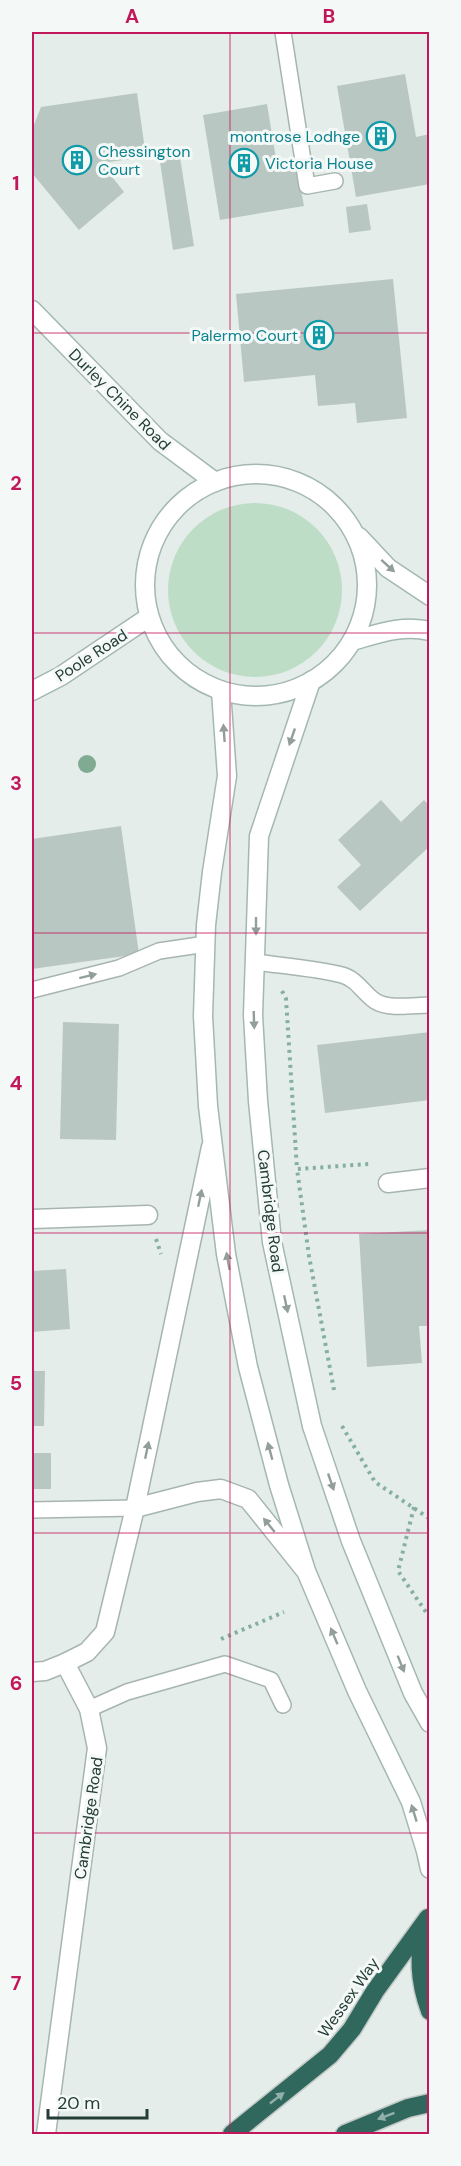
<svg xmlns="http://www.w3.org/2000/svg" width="461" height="2166" font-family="'DM Sans',sans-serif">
	<rect width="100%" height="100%" fill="#e4ede9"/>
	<circle fill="#beddc7" cx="255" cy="590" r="87"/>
	<g fill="#b9c7c2">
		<path d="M405,74L416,137L430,134V184L356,197L337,86Z"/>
		<path d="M137,93L146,157L101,163L124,192L79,230L32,173V130L41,107Z"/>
		<path d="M267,104L277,165L296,162L304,206L220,220L203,115Z"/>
		<path d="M179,151L194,246L173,250L159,155Z"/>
		<path d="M367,204L371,230L349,233L346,207Z"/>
		<path d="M393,279L407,418L357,423L355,403L318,406L315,375L244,382L236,294Z"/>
		<path d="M381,800L401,822L424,800L430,806V846L360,911L337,887L361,865L338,840Z"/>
		<path d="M121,826L139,954L32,969V839Z"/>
		<path d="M63,1022L119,1024L116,1140L60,1139Z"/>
		<path d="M430,1032V1100L325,1113L317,1045Z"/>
		<path d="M430,1230V1326H419L422,1363L367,1367L359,1234Z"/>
		<path d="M66,1269L70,1329L32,1332V1271Z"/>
		<path d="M32,1371H45L44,1426H32Z"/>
		<rect x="32" y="1453" width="19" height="36"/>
	</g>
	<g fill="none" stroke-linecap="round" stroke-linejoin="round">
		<g stroke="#a7b5b0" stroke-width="18">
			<g id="lane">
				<path d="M283,32L307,186L335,181"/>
				<path d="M255,962C284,966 314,968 342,975C357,979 363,993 375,1001C389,1010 414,1005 430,1005"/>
				<path d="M32,990L119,968L159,951L206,944"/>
				<path d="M32,1510L135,1508"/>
				<path d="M89,1709L127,1692L225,1664L271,1680L283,1705"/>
			</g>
		</g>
		<g stroke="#a7b5b0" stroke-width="21">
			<g id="street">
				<path d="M388,1183L430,1178"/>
				<path d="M32,1219L148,1215"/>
				<path d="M135,1508L197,1492L221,1489L248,1499L305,1570"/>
				<path d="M32,1672L45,1671L65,1663L87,1652L105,1632L135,1508L211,1147"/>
				<path d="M46,2134L97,1748L89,1709L65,1663"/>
			</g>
		</g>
		<g stroke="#a3b8b1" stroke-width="21">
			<g id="secondary">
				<path d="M32,310L160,441L215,482"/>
				<circle cx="256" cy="585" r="111"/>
				<path d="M359,537L388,568L430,596"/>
				<path d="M352,641C377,634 403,624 430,631"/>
				<path d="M311,681L259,836L253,1015L258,1101L272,1242L312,1426L351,1541L413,1693L430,1723"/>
				<path d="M32,691L61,676L149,617"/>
				<path d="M221,691L227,776L212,872L206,925L203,1016L208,1106L226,1254L248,1367L279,1485L306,1571L357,1691L411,1802L426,1851L430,1869"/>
			</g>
		</g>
		<g stroke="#c2c9c7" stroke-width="21">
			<g id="highway">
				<path d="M426,1927C417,1955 420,1984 430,2011"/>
				<path d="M232,2134L330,2055L352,2029L375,1991L428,1918"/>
				<path d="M345,2134L408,2108L430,2103"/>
			</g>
		</g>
		<g stroke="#86afa3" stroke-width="4" stroke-dasharray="3 4.5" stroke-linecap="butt">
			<path d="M282,991L286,999L297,1169"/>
			<path d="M156,1239L161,1254"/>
			<path d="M334,1390L309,1256L297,1169L369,1164L371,1166"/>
			<path d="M342,1426L375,1482L430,1519"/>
			<path d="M414,1507L398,1571L430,1618"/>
			<path d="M221,1639L284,1612"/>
		</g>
		<use href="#lane" stroke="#fff" stroke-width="15"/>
		<use href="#street" stroke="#fff" stroke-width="18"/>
		<use href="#secondary" stroke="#fff" stroke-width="18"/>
		<use href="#highway" stroke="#31685e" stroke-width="18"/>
	</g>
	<circle fill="#81aa92" cx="87" cy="764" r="9"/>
	<defs><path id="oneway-solid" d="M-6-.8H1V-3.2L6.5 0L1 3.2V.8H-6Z" transform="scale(1.5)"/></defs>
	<g fill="#929e9b">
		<use href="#oneway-solid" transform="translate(388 566) rotate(42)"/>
		<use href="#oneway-solid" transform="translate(224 733) rotate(-94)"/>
		<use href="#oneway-solid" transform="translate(292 737) rotate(109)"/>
		<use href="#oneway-solid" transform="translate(256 926) rotate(90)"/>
		<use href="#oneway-solid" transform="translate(88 976) rotate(-14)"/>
		<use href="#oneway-solid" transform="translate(254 1020) rotate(88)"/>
		<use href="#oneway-solid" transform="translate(200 1198) rotate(-78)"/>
		<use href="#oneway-solid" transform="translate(228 1261) rotate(-100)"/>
		<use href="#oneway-solid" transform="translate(286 1304) rotate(78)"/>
		<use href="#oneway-solid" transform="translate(147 1450) rotate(-78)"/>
		<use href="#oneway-solid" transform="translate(270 1451) rotate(-105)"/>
		<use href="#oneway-solid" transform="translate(331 1482) rotate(71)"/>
		<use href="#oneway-solid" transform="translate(269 1525) rotate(-129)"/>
		<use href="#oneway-solid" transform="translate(334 1636) rotate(-113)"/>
		<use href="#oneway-solid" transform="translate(401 1664) rotate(68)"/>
		<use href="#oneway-solid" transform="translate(414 1813) rotate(-107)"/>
	</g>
	<g fill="#92b0aa">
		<use href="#oneway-solid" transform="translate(277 2098) rotate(-38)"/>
		<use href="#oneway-solid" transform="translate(386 2116) rotate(159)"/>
	</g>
	<path fill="none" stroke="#c2185b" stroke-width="1.5" stroke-opacity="0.55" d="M230,32V2134M32,333H430M32,633H430M32,933H430M32,1233H430M32,1533H430M32,1833H430"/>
	<defs>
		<g id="building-ring" transform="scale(1.5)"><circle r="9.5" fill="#f4f9f7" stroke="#0f9aa8" stroke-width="1.5"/><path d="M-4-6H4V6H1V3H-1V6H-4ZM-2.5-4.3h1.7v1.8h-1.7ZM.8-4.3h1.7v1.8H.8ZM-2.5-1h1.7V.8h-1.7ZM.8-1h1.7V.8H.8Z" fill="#0f9aa8"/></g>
	</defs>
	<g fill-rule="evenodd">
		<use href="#building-ring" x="381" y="136"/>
		<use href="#building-ring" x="77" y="160"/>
		<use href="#building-ring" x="244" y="163"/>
		<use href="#building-ring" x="319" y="335"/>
	</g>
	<g text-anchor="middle" stroke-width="6" stroke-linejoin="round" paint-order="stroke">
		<g font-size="16" fill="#0d838f" stroke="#f4f9f7" text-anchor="end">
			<text x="360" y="142">montrose Lodhge</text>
			<text x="98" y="157" text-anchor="start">Chessington<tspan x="98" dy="18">Court</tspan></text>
			<text x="265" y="169" text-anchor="start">Victoria House</text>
			<text x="298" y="341">Palermo Court</text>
		</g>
		<g font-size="16" fill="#243d37" stroke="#f4f9f7">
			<text transform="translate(120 399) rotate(45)" y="6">Durley Chine Road</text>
			<text transform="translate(91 655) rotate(-33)" y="6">Poole Road</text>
			<text transform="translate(271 1211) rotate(83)" y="6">Cambridge Road</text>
			<text transform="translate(88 1818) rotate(-82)" y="6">Cambridge Road</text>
			<text transform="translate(348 1997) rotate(-55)" y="6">Wessex Way</text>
		</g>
	</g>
	<rect width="461" height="2166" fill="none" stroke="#f4f9f7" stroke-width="66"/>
	<path d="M48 2109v9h99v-9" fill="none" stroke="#243d37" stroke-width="3"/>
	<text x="57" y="2109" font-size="18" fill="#243d37" stroke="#f4f9f7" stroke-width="4.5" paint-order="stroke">20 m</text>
	<rect x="33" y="33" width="395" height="2100" fill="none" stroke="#c2185b" stroke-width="2"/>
	<g font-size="20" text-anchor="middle" font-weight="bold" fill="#c2185b">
		<text x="132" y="23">A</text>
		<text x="329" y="23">B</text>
		<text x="16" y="190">1</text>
		<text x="16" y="490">2</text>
		<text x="16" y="790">3</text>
		<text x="16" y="1090">4</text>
		<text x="16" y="1390">5</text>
		<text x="16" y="1690">6</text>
		<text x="16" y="1990">7</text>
	</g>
</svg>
